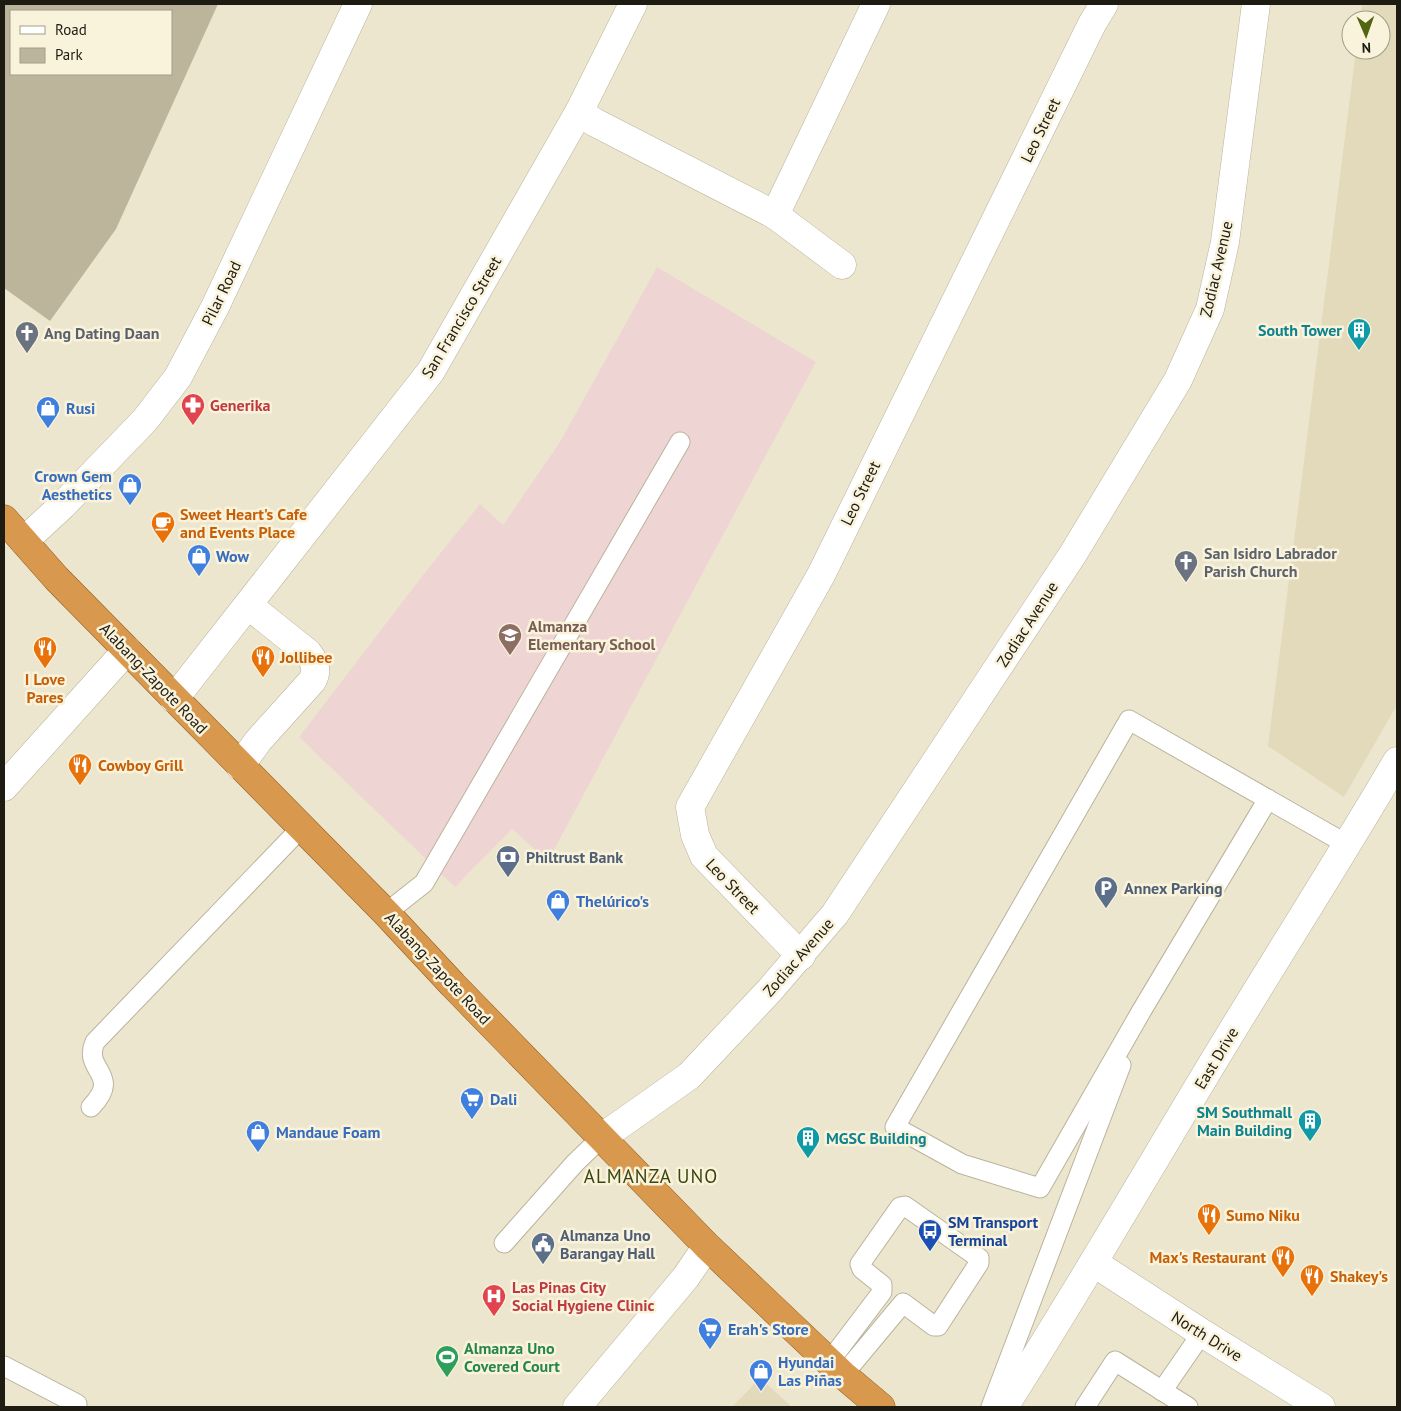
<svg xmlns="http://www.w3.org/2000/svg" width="1401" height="1411" font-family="'PT Sans',sans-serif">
	<rect width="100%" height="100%" fill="#ede6ce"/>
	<g fill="#e3d9bb">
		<path d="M1362,4H1397V705L1344,797L1268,746L1356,50H1381V20H1360Z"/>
		<path d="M760,1378L792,1407H732Z"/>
	</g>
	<path fill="#efd4d4" d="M657,267L816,362L548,861L512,829L455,887L299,737L423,575L480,504L503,525L560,442Z"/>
	<path fill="#bdb59b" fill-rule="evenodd" d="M4,4H218L116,229L50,321L4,288ZM11,11H171V74H11Z"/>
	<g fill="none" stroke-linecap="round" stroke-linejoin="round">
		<g stroke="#bab39c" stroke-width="21">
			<g id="service">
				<path d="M1268,799L1142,1010L1040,1188L962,1164L895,1127L1129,720L1348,845"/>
				<path d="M386,913L424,883L680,442"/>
				<path d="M91,1107C123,1074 82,1071 95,1042L302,827"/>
				<path d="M504,1243L575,1163L601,1138"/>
				<path d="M829,1362L882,1292V1285L862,1269L860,1264L900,1207L905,1206L979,1258V1263L938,1326H934L903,1303L843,1375"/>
				<path d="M4,1366L77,1404L74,1407"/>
				<path d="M1162,1391L1202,1333"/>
				<path d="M991,1407L1121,1065"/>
				<path d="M1085,1407L1115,1361L1188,1407"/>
			</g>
		</g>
		<g stroke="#bab39c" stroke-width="29">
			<g id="minor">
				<path d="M579,112L594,122L775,215L842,265"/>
				<path d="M775,215L876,4"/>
				<path d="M174,699L431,371L579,112L633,4"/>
				<path d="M240,766L258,741L312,681C318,671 315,662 308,653L248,605"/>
				<path d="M4,787L127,650"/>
				<path d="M801,956L704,856L695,835L690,807L821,575L1092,24L1104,4"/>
				<path d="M601,1138L689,1076L770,990L835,914L1073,554L1178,380L1210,309L1225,242L1256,4"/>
				<path d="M1094,1263L1202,1333L1321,1407"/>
				<path d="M577,1407L686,1277L707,1246"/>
				<path d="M1004,1407C1075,1296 1141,1182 1209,1069C1271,966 1336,865 1397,761"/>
			</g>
		</g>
		<g stroke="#bab39c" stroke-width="29">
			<path id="tertiary" d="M24,541L63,505L145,420L178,377L215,307L358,4"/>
		</g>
		<g stroke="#905c1d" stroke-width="29">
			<path id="trunk" d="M4,519L57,579L386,913L453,985L707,1246L843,1375L881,1407"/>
		</g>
		<use href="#service" stroke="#fff" stroke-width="19"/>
		<use href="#minor" stroke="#fff" stroke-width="28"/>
		<use href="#tertiary" stroke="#fff" stroke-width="28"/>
		<use href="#trunk" stroke="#d8984e" stroke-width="28"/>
	</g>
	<defs>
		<g id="building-pin" transform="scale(1.25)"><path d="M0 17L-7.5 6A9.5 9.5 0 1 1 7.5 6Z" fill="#0f9aa8" stroke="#faf3db"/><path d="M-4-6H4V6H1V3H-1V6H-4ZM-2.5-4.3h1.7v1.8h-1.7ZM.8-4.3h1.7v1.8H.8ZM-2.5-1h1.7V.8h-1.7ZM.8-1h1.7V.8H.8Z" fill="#fff"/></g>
		<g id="church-pin" transform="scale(1.25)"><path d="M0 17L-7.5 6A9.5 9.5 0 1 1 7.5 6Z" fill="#6b7280" stroke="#faf3db"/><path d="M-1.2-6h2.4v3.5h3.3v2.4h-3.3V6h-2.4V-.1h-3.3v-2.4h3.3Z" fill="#fff"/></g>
		<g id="pharmacy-pin" transform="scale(1.25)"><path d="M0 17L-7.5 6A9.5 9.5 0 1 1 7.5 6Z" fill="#e0444e" stroke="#faf3db"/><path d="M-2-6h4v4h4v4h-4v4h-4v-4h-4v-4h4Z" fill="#fff"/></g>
		<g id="shop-pin" transform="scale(1.25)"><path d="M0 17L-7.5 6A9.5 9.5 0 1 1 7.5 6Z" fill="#3f7fe0" stroke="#faf3db"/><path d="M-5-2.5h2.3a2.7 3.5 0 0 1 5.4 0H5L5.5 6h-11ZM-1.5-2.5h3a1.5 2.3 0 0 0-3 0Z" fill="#fff"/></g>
		<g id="cafe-pin" transform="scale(1.25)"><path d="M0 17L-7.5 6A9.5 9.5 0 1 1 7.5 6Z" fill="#e8710a" stroke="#faf3db"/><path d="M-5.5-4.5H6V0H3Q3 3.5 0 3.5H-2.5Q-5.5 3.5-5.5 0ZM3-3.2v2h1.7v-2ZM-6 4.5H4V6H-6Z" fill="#fff"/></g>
		<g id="school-pin" transform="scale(1.25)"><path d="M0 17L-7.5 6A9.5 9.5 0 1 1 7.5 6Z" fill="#8d6e63" stroke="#faf3db"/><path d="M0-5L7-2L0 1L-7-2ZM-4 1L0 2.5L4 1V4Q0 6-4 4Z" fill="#fff"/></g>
		<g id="restaurant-pin" transform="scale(1.25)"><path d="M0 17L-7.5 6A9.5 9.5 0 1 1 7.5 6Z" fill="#e8710a" stroke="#faf3db"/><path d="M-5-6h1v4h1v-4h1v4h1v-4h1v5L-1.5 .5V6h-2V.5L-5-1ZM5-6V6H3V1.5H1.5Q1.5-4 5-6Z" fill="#fff"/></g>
		<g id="bank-pin" transform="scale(1.25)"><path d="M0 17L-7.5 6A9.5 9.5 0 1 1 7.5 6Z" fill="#5c6f8a" stroke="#faf3db"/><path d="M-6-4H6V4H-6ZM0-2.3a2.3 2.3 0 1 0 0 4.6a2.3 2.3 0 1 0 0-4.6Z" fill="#fff"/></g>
		<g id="parking-pin" transform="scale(1.25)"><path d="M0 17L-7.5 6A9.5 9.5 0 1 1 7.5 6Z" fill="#5c6f8a" stroke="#faf3db"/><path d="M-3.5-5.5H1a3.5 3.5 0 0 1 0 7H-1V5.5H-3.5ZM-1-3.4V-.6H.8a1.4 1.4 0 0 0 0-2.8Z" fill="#fff"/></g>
		<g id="supermarket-pin" transform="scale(1.25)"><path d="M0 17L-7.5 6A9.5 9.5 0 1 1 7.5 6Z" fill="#3f7fe0" stroke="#faf3db"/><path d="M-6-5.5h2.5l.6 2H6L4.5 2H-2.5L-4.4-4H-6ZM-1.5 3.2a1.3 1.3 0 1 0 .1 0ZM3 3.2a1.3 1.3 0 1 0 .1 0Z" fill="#fff"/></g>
		<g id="bus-pin" transform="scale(1.25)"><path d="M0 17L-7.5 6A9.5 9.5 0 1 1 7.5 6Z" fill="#1a4fb4" stroke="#faf3db"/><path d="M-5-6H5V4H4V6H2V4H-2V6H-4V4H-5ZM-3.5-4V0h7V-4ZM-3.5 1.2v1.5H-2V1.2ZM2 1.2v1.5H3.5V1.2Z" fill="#fff"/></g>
		<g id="civic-pin" transform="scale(1.25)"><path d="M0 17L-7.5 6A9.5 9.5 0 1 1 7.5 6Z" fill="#5c6f8a" stroke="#faf3db"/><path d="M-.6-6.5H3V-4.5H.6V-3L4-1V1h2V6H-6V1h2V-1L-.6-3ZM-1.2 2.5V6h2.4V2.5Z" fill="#fff"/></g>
		<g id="hospital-pin" transform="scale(1.25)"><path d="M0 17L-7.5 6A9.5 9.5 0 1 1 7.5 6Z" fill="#e0444e" stroke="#faf3db"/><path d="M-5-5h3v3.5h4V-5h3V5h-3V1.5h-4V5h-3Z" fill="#fff"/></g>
		<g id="stadium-pin" transform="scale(1.25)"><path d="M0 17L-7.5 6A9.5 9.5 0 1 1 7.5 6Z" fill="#2e9e5b" stroke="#faf3db"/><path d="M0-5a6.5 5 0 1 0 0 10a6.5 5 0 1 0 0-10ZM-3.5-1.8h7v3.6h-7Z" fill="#fff"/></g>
	</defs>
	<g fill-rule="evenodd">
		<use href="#building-pin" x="1359" y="330"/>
		<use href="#church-pin" x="27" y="333"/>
		<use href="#pharmacy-pin" x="193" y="405"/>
		<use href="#shop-pin" x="48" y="408"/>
		<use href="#shop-pin" x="130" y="485"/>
		<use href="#cafe-pin" x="163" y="523"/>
		<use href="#shop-pin" x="199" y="556"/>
		<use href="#church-pin" x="1186" y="562"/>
		<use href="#school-pin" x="510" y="635"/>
		<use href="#restaurant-pin" x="45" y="648"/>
		<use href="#restaurant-pin" x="263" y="657"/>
		<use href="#restaurant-pin" x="80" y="765"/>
		<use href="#bank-pin" x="508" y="857"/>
		<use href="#parking-pin" x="1106" y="888"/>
		<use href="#shop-pin" x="558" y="901"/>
		<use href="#supermarket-pin" x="472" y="1099"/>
		<use href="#building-pin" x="1310" y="1121"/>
		<use href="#shop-pin" x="258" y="1132"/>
		<use href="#building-pin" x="808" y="1138"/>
		<use href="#restaurant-pin" x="1209" y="1215"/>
		<use href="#bus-pin" x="930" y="1231"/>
		<use href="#civic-pin" x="543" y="1244"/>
		<use href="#restaurant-pin" x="1283" y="1257"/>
		<use href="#restaurant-pin" x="1312" y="1276"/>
		<use href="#hospital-pin" x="494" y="1296"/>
		<use href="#supermarket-pin" x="710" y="1329"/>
		<use href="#stadium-pin" x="447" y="1357"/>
		<use href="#shop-pin" x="761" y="1371"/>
	</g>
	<g text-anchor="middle" stroke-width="5" stroke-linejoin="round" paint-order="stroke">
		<g font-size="16" fill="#1e1b13" stroke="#faf3db">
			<text transform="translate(1040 130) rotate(-64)" y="6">Leo Street</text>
			<text transform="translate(1216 269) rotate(-77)" y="6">Zodiac Avenue</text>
			<text transform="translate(221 293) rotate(-64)" y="6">Pilar Road</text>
			<text transform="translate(461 317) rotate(-59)" y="6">San Francisco Street</text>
			<text transform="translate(860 493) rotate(-64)" y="6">Leo Street</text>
			<text transform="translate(1027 624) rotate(-57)" y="6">Zodiac Avenue</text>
			<text transform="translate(154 678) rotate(46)" y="6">Alabang-Zapote Road</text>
			<text transform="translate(733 886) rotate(46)" y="6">Leo Street</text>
			<text transform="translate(798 957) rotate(-49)" y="6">Zodiac Avenue</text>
			<text transform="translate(438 968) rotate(47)" y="6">Alabang-Zapote Road</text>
			<text transform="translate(1216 1058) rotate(-59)" y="6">East Drive</text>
			<text transform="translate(1207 1336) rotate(32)" y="6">North Drive</text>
		</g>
		<g font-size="16" font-weight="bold" fill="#0d838f" stroke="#faf3db" text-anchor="end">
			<text x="1342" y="336">South Tower</text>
			<text x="1292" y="1118">SM Southmall<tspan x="1292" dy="18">Main Building</tspan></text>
			<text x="826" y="1144" text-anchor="start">MGSC Building</text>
		</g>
		<g font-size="16" font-weight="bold" fill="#5b616d" stroke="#faf3db" text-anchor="start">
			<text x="44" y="339">Ang Dating Daan</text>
			<text x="1204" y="559">San Isidro Labrador<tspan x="1204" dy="18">Parish Church</tspan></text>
		</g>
		<g font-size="16" font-weight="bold" fill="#be3a42" stroke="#faf3db" text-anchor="start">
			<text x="210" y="411">Generika</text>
			<text x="512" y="1293">Las Pinas City<tspan x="512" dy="18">Social Hygiene Clinic</tspan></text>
		</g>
		<g font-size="16" font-weight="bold" fill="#366cbe" stroke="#faf3db" text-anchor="start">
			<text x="66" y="414">Rusi</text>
			<text x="112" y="482" text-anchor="end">Crown Gem<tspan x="112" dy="18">Aesthetics</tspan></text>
			<text x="216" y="562">Wow</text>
			<text x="576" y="907">Thelúrico's</text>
			<text x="490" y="1105">Dali</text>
			<text x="276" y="1138">Mandaue Foam</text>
			<text x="728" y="1335">Erah's Store</text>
			<text x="778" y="1368">Hyundai<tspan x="778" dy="18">Las Piñas</tspan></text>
		</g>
		<g font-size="16" font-weight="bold" fill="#c56008" stroke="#faf3db" text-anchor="start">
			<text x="180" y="520">Sweet Heart's Cafe<tspan x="180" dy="18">and Events Place</tspan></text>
			<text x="280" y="663">Jollibee</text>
			<text x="45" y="685" text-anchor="middle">I Love<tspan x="45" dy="18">Pares</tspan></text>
			<text x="98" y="771">Cowboy Grill</text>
			<text x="1226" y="1221">Sumo Niku</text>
			<text x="1266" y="1263" text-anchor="end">Max's Restaurant</text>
			<text x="1330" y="1282">Shakey's</text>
		</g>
		<g font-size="16" font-weight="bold" fill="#785e54" stroke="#faf3db" text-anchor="start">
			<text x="528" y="632">Almanza<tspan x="528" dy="18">Elementary School</tspan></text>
		</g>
		<g font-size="16" font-weight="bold" fill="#4e5e75" stroke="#faf3db" text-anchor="start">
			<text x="526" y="863">Philtrust Bank</text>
			<text x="1124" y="894">Annex Parking</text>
			<text x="560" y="1241">Almanza Uno<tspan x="560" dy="18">Barangay Hall</tspan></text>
		</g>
		<g font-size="16" font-weight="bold" fill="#164399" stroke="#faf3db" text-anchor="start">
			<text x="948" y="1228">SM Transport<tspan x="948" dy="18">Terminal</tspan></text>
		</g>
		<g font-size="16" font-weight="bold" fill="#27864d" stroke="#faf3db" text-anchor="start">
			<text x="464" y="1354">Almanza Uno<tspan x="464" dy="18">Covered Court</tspan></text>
		</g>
		<g font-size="19" letter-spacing="1" fill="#38460e" stroke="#faf3db">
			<text x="651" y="1183">ALMANZA UNO</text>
		</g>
	</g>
	<rect width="1401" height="1411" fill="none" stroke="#1e1b13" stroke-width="10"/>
	<rect x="10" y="10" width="162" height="65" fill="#faf3db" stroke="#a29d8b"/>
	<rect x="20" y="26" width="25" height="8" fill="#ffffff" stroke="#a29d8b"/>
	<text x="55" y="35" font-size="15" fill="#1e1b13">Road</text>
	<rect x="20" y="48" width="25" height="15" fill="#bdb59b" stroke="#a29d8b"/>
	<text x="55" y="60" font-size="15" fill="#1e1b13">Park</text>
	<g transform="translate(1366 35) rotate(178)"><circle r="24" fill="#faf3db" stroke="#a29d8b"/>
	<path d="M0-4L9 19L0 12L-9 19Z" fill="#51640f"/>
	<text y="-8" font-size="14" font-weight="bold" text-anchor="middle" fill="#1e1b13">N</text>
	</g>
</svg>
